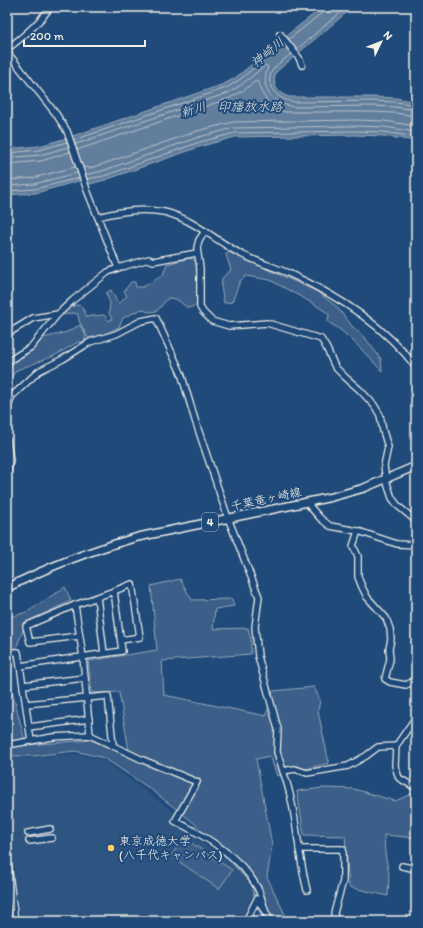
<svg xmlns="http://www.w3.org/2000/svg" width="423" height="928" font-family="Itim,'Klee One',sans-serif">
	<rect width="100%" height="100%" fill="#1f4a7a"/>
	<filter id="ink" filterUnits="userSpaceOnUse"><feTurbulence type="fractalNoise" baseFrequency=".025" numOctaves="2"/><feDisplacementMap in="SourceGraphic" scale="8" xChannelSelector="R" yChannelSelector="G"/><feConvolveMatrix kernelMatrix="1 2 1 2 8 2 1 2 1" color-interpolation-filters="sRGB"/></filter>
	<g filter="url(#ink)">
		<path fill="#2d5581" d="M76,754L103,760L171,810L193,836L227,860L256,891L243,921H20L7,815V759Z"/>
		<g fill="#3a5f88" stroke="#97a8b8">
			<path d="M228,252L316,291L337,307L352,326L366,339L381,359L382,371C365,354 350,334 328,322L329,314L314,304L270,280L246,276L240,281L232,302L224,303L221,287L222,278L231,270L226,255Z"/>
			<path d="M190,258L196,261L198,305L188,308L176,299L168,298L157,311L148,312L142,309L123,318L119,327L103,335L88,338L79,321L78,314L72,313L64,315L62,312L68,307L79,305L83,309L87,317C93,315 98,316 104,315L109,321L112,319L109,313L110,303L106,293L111,290L117,302L119,303L127,296L124,291L131,282H135L136,287H143L163,275L167,264Z"/>
			<path d="M80,325L86,336L84,342H78L54,356L17,370L7,382V359L10,357L15,362L27,354L43,338L67,332Z"/>
			<path d="M180,579L192,600L232,599L234,606L215,609L213,629L248,628L251,641V654L162,661L164,695L266,716L273,691L314,687L320,700L318,711L319,716L329,763L277,776L270,756L256,759L272,845L267,877L288,921H265L256,906L252,885L193,822L149,788L104,758L75,751L33,756H7V618L27,612L65,587L71,601L26,622L14,654L10,683L26,745L91,740L130,757L119,692L92,693L88,661L157,650L151,586Z"/>
			<path d="M324,788L354,789L395,801L416,792V838L384,835L385,853L389,875L388,896L349,887L345,836L304,835L297,791Z"/>
			<path d="M184,838L232,870L219,889L171,856Z"/>
		</g>
		<path fill="#627e9d" stroke="#9cacbb" d="M323,7H353L276,72C272,85 276,92 289,97H374L396,98L416,102V141L383,136L354,135L235,137L202,146L105,180L90,184L78,181L36,193L7,195V149L39,146L67,138L224,84L235,78L280,42L285,35H287Z"/>
		<g fill="none" stroke-linecap="round" stroke-linejoin="round">
			<g stroke="#bac3ca" stroke-width="1">
				<path d="M289,39L323,12L325,7"/>
				<path d="M297,49L347,7"/>
				<path d="M291,54C285,59 276,65 272,71C263,89 281,101 296,102L373,101L396,102L416,105"/>
				<path d="M74,140L226,88L238,81L283,44"/>
				<path d="M76,144L228,93L241,85L266,65L268,67C259,91 273,105 297,107L373,106L395,107L416,110"/>
				<path d="M77,150L230,98L244,90L256,81L258,82C262,97 270,107 285,112H373L394,113L416,116"/>
				<path d="M7,153L39,150L67,142"/>
				<path d="M7,158L40,155L68,147"/>
				<path d="M7,164L41,161L70,152"/>
				<path d="M83,167L90,168L100,165L197,131L233,122L355,120L384,121L416,126"/>
				<path d="M85,174H90L102,171L199,137L234,128L355,126L384,127L416,132"/>
				<path d="M87,179L104,176L200,142L235,133L355,131L384,132L416,137"/>
				<path d="M7,180L33,178L75,167"/>
				<path d="M7,186L34,184L77,173"/>
				<path d="M7,191L35,189L79,178"/>
			</g>
			<g stroke="#f4f1e8" stroke-width="8">
				<g id="minor">
					<path d="M280,34L299,58L302,65"/>
					<path d="M7,49C23,37 39,24 50,7"/>
					<path d="M7,52L56,114L67,131L87,190L118,268L108,272L73,300L58,314L31,347L7,362"/>
					<path d="M98,217C119,211 142,208 164,212C194,219 217,242 243,255C258,262 274,267 288,273C337,295 383,324 416,367"/>
					<path d="M205,231L199,240L197,248L200,268V307L203,312L212,321L229,326L267,323L321,339L326,347L335,367L345,377L360,390L374,405L380,415L383,431L388,447L384,466L386,480L392,498L398,506L416,521"/>
					<path d="M118,268L149,259L153,261L197,253"/>
					<path d="M7,334L33,318L58,314"/>
					<path d="M7,410L12,396L39,371L63,359L90,342L116,334L141,321L156,318L181,373L195,420L228,518L259,597L255,627L258,656L278,729L277,752L283,771"/>
					<path d="M7,440L10,461L7,473"/>
					<path d="M306,502L320,518L330,526L358,531L397,544L416,545"/>
					<path d="M358,531L353,546L358,556V577L362,587L367,597L386,618L390,629L391,639L389,649L390,659L385,679L390,682L406,685L416,680"/>
					<path d="M97,597L104,653"/>
					<path d="M75,605L83,657L90,735"/>
					<path d="M79,636L30,642L26,626L75,605L114,591"/>
					<path d="M7,652H18L31,741"/>
					<path d="M20,666L122,651L114,591L132,584L140,637L121,640"/>
					<path d="M23,685L85,678"/>
					<path d="M26,704L108,696L113,745"/>
					<path d="M29,727L89,719"/>
					<path d="M7,745L53,737L90,735L143,760L197,782L175,821C205,836 240,856 257,887C261,894 263,905 266,913"/>
					<path d="M396,746L395,766L399,778L416,788"/>
					<path d="M28,833L50,829"/>
					<path d="M29,841L52,838"/>
					<path d="M299,849H343V881L334,913L335,918L337,921"/>
					<path d="M7,856L15,921"/>
					<path d="M402,866L416,869"/>
					<path d="M307,890C297,851 297,809 283,771L295,769L307,773L348,766L366,756L378,747L396,746L416,717"/>
					<path d="M246,921L257,899L271,921"/>
				</g>
			</g>
			<g stroke="#f4f1e8" stroke-width="10">
				<path id="major" d="M7,588C49,566 92,550 138,537L332,497L364,488L416,466"/>
			</g>
			<use href="#minor" stroke="#1f4a7a" stroke-width="5.5"/>
			<use href="#major" stroke="#1f4a7a" stroke-width="7"/>
		</g>
	</g>
	<circle fill="#ffd166" stroke="#1f4a7a" stroke-width="1.5" cx="111" cy="848" r="4"/>
	<g text-anchor="middle" stroke-width="4" stroke-linejoin="round" paint-order="stroke">
		<rect fill="#1f4a7a" stroke="#b4bfc7" stroke-width="1" x="202" y="513" width="16" height="18" rx="3"/>
		<g font-size="11" font-weight="bold" fill="#f4f1e8">
			<text x="210" y="526">4</text>
		</g>
		<g font-size="12" fill="#f4f1e8" stroke="#1f4a7a">
			<text transform="translate(266 499) rotate(-12)" y="4">千葉竜ヶ崎線</text>
		</g>
		<g font-size="12" fill="#f4f1e8" stroke="#1f4a7a" text-anchor="start">
			<text x="119" y="845">東京成徳大学<tspan x="119" dy="14">(八千代キャンパス)</tspan></text>
		</g>
		<g font-size="13" font-style="italic" fill="#dee0dd" stroke="#1f4a7a">
			<text transform="translate(267 52) rotate(-40)" y="5">神崎川</text>
			<text x="250" y="111">印旛放水路</text>
			<text transform="translate(193 109) rotate(-16)" y="5">新川</text>
		</g>
	</g>
	<rect width="423" height="928" fill="none" stroke="#1f4a7a" stroke-width="24"/>
	<rect x="12" y="12" width="399" height="904" fill="none" stroke="#f4f1e8" stroke-width="1.5" filter="url(#ink)"/>
	<g transform="translate(381 42) rotate(47)" stroke="#1f4a7a" stroke-width="3" paint-order="stroke">
	<path d="M0-3L7 15L0 10L-7 15Z" fill="#f4f1e8"/>
	<text y="-6" font-size="11" font-weight="bold" text-anchor="middle" fill="#f4f1e8">N</text>
	</g>
	<path d="M24 40v6h121v-6" fill="none" stroke="#f4f1e8" stroke-width="2"/>
	<text x="30" y="40" font-size="12" fill="#f4f1e8" stroke="#1f4a7a" stroke-width="3" paint-order="stroke">200 m</text>
</svg>
